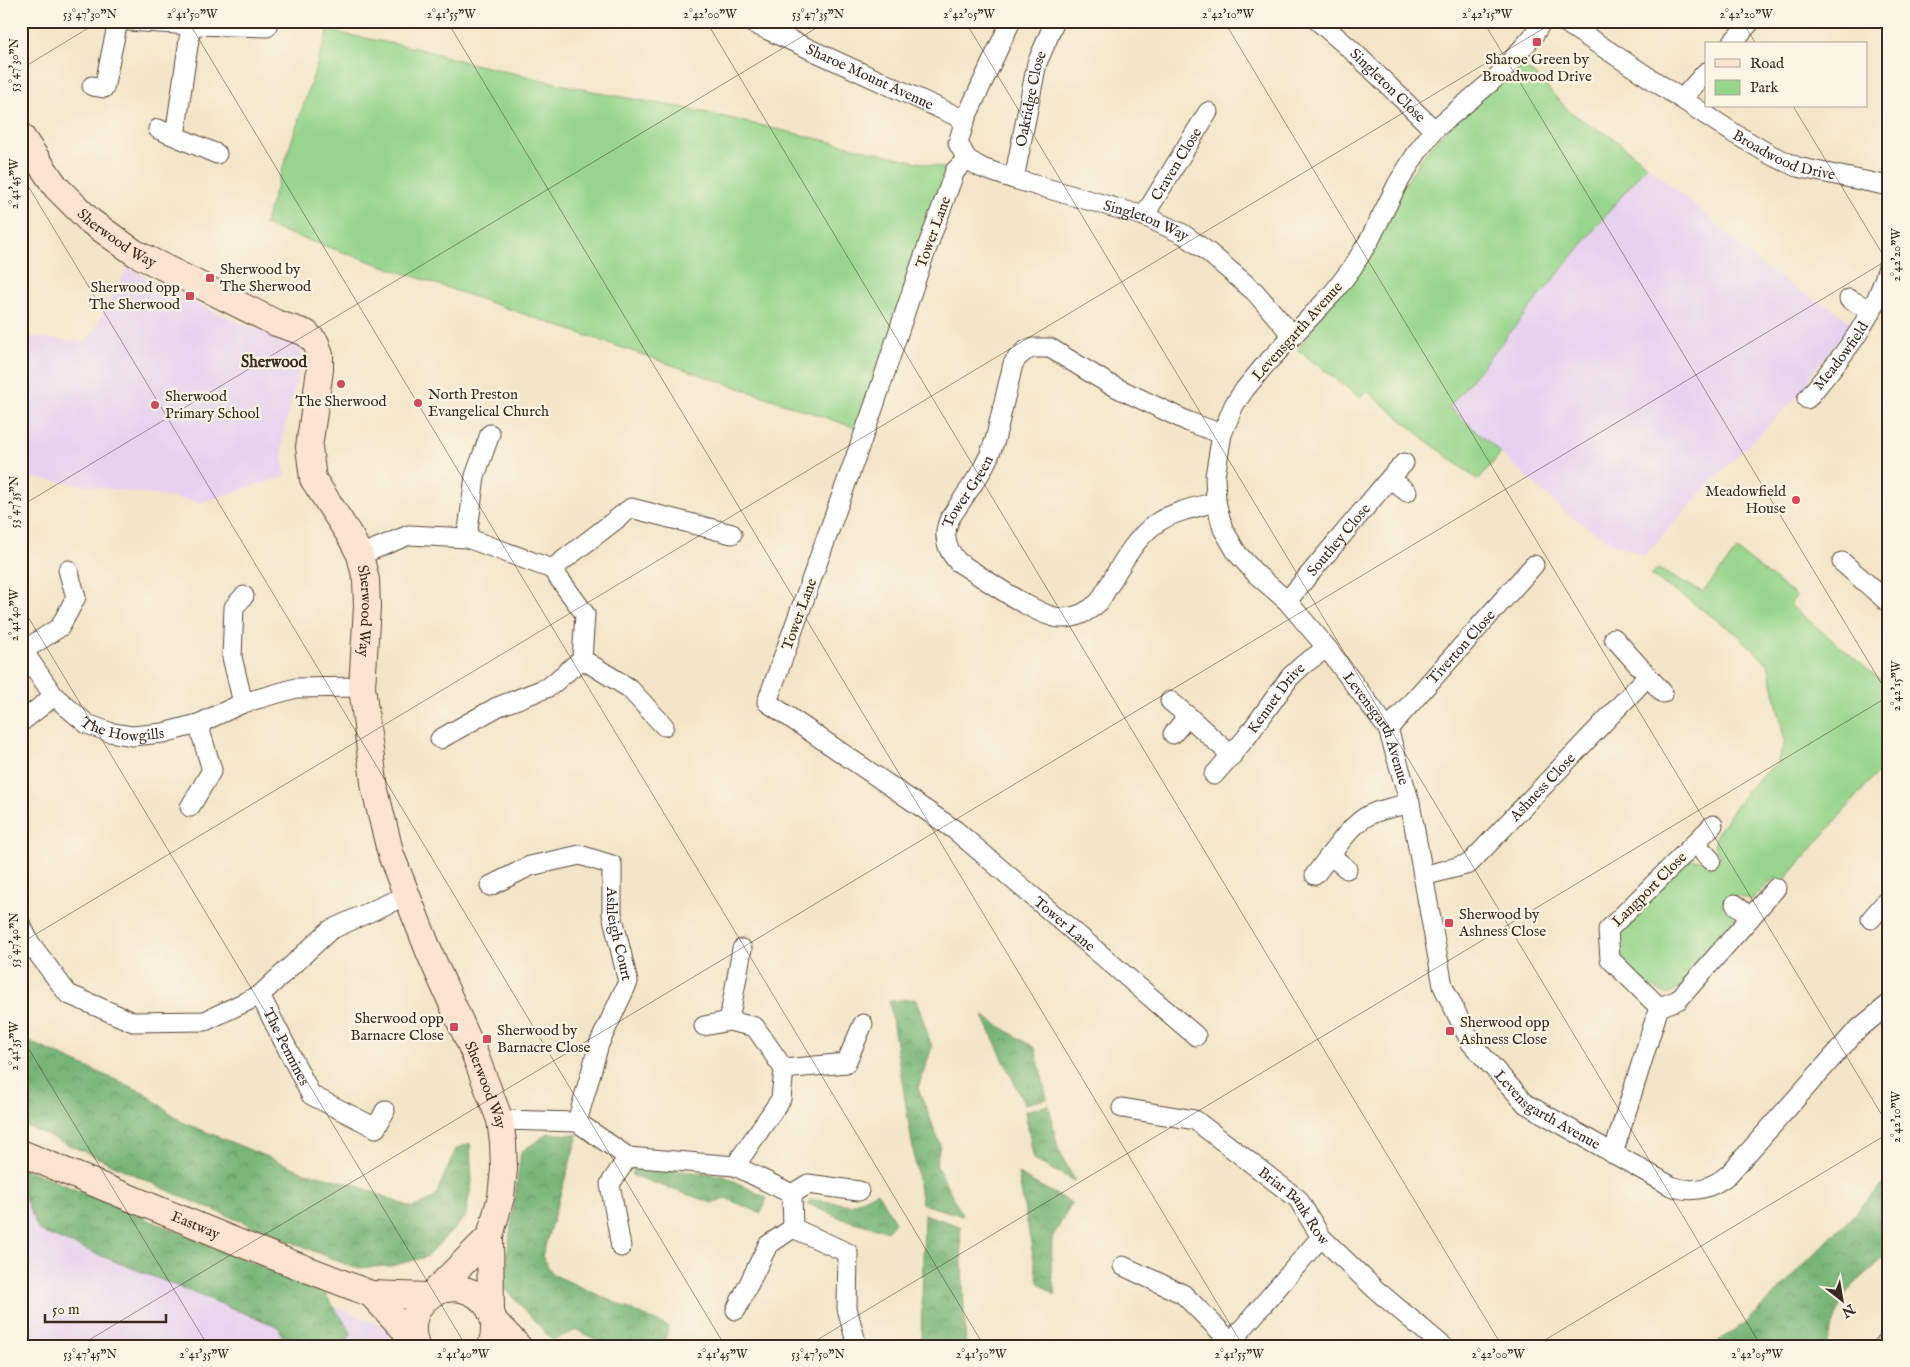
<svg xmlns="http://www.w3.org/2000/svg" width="1910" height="1367" font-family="'IM FELL English',serif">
	<defs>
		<pattern id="forest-crowns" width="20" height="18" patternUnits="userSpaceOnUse" patternTransform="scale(1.25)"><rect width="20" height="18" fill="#78b677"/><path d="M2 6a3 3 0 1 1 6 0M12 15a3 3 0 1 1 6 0" fill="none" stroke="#649461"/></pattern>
	</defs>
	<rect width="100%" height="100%" fill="#fcf5e5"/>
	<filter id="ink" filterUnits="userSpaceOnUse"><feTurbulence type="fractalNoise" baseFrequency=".02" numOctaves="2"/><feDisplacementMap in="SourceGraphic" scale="10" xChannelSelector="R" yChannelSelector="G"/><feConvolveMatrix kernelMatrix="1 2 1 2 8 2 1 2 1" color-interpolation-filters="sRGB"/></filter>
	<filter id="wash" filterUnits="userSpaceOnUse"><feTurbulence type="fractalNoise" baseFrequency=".0096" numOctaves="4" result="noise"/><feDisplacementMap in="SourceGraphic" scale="20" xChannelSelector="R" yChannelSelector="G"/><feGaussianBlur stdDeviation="1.12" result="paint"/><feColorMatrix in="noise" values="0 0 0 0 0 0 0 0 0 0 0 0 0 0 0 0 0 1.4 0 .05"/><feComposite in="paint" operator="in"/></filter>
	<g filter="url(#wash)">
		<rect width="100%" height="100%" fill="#f3e5c8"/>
		<g fill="#e6d2f0">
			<path d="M1647,165L1712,220L1757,262L1794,288L1831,308L1852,323L1813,371L1804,390L1717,476L1644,556L1610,542L1565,512L1449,407Z"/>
			<path d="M128,268L219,314L249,326L287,338L299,346L303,356L283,434L282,458L286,476L202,502L28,477V479H21V336L85,342L92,334Z"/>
			<path d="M21,1177L389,1329V1346H21Z"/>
		</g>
		<g fill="#96d58b" stroke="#688054">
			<path d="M328,31L416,48L473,64L605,94L690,109L952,170L862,430L264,225Z"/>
			<path d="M1519,61L1540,80L1569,111L1594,128L1609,135L1647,165L1449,407L1501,453L1478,480L1426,440L1367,391L1359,397L1298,350L1421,159L1438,138Z"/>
			<path d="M1737,550L1796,596L1790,605L1889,687V759L1783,882L1775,878L1751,900L1738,895L1730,907L1736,921L1687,983L1668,995C1646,985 1619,970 1614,944C1614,939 1617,933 1618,928L1688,860H1704L1711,868L1720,856L1714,846L1717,833L1743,796L1758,779L1777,763L1785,741L1768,664L1738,635L1689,600L1650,575L1658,569L1703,592Z"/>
		</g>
		<g fill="url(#forest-crowns)" stroke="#5a704a">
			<path d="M916,999L932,1047L918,1088L940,1144L936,1165L963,1216L922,1204L889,1001Z"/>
			<path d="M983,1016L1035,1048L1047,1099L1024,1104Z"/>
			<path d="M21,1038L143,1092L182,1122L304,1172L354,1184L412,1208L435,1197L456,1149L470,1143L472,1182L465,1218L426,1257L391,1266L355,1268L182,1197L94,1156L21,1124Z"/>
			<path d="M1049,1105L1058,1149L1075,1181L1034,1160L1025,1111Z"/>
			<path d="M548,1133L578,1135L542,1256L552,1274L669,1327L663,1346H609L577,1330L552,1340L503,1286L521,1152Z"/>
			<path d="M635,1166L722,1175L767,1198L761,1213L725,1198L712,1203L631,1175Z"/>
			<path d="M21,1167L325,1293L352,1334L343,1346H285L279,1327L39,1231L21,1189Z"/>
			<path d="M1018,1174L1072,1203L1052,1238L1051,1270L1055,1296L1038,1282Z"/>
			<path d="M1889,1179V1253L1846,1292L1825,1346H1715L1720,1340L1745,1324Z"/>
			<path d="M877,1192L895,1222L887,1231L843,1219L808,1204L810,1199L851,1205Z"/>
			<path d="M924,1214L960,1226L966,1346H921Z"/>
		</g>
	</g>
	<g filter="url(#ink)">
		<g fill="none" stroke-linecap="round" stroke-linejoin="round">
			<g stroke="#574638" stroke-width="21">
				<g id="street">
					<path d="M129,21L191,25L267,27"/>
					<path id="s1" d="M748,21L965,120"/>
					<path id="s2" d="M1318,21L1356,54L1434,130"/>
					<path id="s3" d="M1542,21L1533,36L1498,76L1434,130L1418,151L1398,183L1370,239L1352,268L1333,293L1264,366L1245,389L1234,405L1222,434L1215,476L1216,502L1223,529L1237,553L1256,574L1287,601L1327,648L1388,729L1410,803L1443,986L1471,1043L1526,1104L1671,1186C1693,1194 1711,1189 1729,1174L1856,1031L1889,1004"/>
					<path id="s4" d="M1563,21L1735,134L1771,155L1797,167L1889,186"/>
					<path d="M1731,44L1751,21"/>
					<path d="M92,86L104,88L118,21"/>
					<path d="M1682,99L1706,72"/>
					<path d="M158,129L217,154"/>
					<path d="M175,136L191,25"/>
					<path id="s5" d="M967,159L955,171L920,267L873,409L767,702L955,830L1196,1036"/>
					<path id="s6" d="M967,159L982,168L1014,179L1144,216L1183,234L1208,252L1255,292L1293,336"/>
					<path d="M967,159L958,143L965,120L1011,21"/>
					<path id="s7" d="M1014,179L1037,63L1055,21"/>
					<path id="s8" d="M1144,216L1208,112"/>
					<path d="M1849,299L1872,311"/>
					<path id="s9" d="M1807,399C1844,354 1873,322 1889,264"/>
					<path d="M1404,463L1390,478L1407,492"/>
					<path id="s10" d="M1216,502C1197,507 1175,511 1158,522C1131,540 1116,575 1099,602C1088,612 1076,619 1060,618C1036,616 981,576 958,562C946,549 942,535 950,518L981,472L989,456L995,440L1013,364L1018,357L1025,351L1033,348H1050L1109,384L1189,422L1222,434"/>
					<path d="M467,538L475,476L490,434"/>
					<path d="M360,555L409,535L467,538L552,569L585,614L582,659L549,687L497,707L440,739"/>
					<path d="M1842,562L1889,603"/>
					<path d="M552,569L631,508L732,534"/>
					<path id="s11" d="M1287,601L1390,478"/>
					<path d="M1614,638L1663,693"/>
					<path id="s12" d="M21,648L54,696L87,724L109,732L132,736L163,733L198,724L243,703L296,688L362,687"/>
					<path d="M23,651L60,627L76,597L68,570"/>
					<path d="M582,659L629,688L664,726"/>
					<path d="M1170,701L1188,716L1173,734"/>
					<path d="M243,703L232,657L234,607L244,596"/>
					<path d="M1188,716L1232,756"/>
					<path d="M21,722L54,696"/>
					<path id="s13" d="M1388,729L1534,565"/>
					<path id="s14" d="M1214,775L1246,738L1290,677L1304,664L1327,648"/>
					<path d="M190,807L212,770L198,724"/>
					<path d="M1695,843L1608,930L1610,959L1659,1007L1678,1000L1750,918"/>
					<path d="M1330,855C1343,839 1356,819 1376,812C1387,808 1399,806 1410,803"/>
					<path d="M1711,860L1695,843L1713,825"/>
					<path d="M1315,875L1330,855L1347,869"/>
					<path id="s15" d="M1423,876L1469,864L1648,676"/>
					<path id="s16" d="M490,886L530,866L580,855L612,865V914L628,982L599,1044L577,1122"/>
					<path d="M1735,904L1750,918L1776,888"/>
					<path d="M1871,919L1889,898"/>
					<path d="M21,925L30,943L68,994L133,1022L205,1021L260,995L330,930L407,895"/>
					<path id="s17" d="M260,995L311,1095L376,1128L385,1111"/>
					<path d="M729,1021L742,949"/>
					<path d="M704,1026L729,1021L755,1027L784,1069L781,1099L735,1166"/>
					<path d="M784,1069L846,1063L863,1024"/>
					<path id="s18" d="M1122,1108L1195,1120L1298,1199L1321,1237L1375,1289L1443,1346"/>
					<path d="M500,1120L577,1122L628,1157L735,1166L792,1194L793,1228L848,1253L847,1308L857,1346"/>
					<path d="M1613,1154L1659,1007"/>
					<path d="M792,1194L808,1184L859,1191"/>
					<path d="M621,1247L610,1184L628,1157"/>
					<path d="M1123,1266L1183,1294L1231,1342"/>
					<path d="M736,1310L768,1245L793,1228"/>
					<path d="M1230,1346L1231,1342L1321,1237"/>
				</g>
			</g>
			<g stroke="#574638" stroke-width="28">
				<g id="secondary">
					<path id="s19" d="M21,136L56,187L90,221L135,253L276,323L306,333L316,343L320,355V370L309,447L313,479L350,536L360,555L366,580L367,607L362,687L375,790L391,855L430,954L475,1055L500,1120L503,1142L504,1169L501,1197L490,1236L491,1312"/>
					<path id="s20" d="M21,1153L247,1246L371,1294L428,1296"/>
					<path d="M433,1293L490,1236"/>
					<path d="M371,1294L413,1339"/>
					<path d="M494,1321L518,1346"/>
					<path d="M416,1346C398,1297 460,1266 489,1308C496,1320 495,1334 491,1346"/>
					<path d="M1887,1346L1889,1344"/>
				</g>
			</g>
			<use href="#street" stroke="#fff" stroke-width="19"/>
			<use href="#secondary" stroke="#fde4d1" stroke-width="26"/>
		</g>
	</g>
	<path fill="none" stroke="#3b2a1e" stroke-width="1" stroke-opacity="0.45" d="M188,21L984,1346M447,21L1243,1346M706,21L1502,1346M965,21L1761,1346M1224,21L1889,1127M1483,21L1889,696M1742,21L1756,44M21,69L100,21M1793,106L1889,265M21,174L725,1346M21,506L828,21M21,605L466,1346M21,943L1556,21M21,1036L208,1346M79,1346L1889,259M807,1346L1889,696M1535,1346L1889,1133"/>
	<g fill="#d1495b" stroke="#fcf5e5" stroke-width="2">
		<rect x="1532" y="37" width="10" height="10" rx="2.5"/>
		<rect x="205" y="273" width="10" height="10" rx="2.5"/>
		<rect x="185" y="291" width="10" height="10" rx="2.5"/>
		<circle cx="341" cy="384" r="5"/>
		<circle cx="418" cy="403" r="5"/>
		<circle cx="155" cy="405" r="5"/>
		<circle cx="1796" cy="500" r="5"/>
		<rect x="1444" y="918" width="10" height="10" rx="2.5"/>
		<rect x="449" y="1022" width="10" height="10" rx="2.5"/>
		<rect x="1445" y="1026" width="10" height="10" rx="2.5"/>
		<rect x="482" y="1034" width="10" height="10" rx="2.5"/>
	</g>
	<g text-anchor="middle" stroke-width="4.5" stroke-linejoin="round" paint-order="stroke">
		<g font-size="15" fill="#3b2a1e" stroke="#fcf5e5" text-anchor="start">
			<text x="1537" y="64" text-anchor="middle">Sharoe Green by<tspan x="1537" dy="17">Broadwood Drive</tspan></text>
			<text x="220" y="274">Sherwood by<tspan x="220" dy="17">The Sherwood</tspan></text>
			<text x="180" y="292" text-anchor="end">Sherwood opp<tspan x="180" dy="17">The Sherwood</tspan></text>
			<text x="428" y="399">North Preston<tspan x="428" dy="17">Evangelical Church</tspan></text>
			<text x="165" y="401">Sherwood<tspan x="165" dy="17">Primary School</tspan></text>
			<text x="341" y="406" text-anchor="middle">The Sherwood</text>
			<text x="1786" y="496" text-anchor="end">Meadowfield<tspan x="1786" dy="17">House</tspan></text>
			<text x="1459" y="919">Sherwood by<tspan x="1459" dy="17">Ashness Close</tspan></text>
			<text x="444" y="1023" text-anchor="end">Sherwood opp<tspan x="444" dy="17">Barnacre Close</tspan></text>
			<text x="1460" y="1027">Sherwood opp<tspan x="1460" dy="17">Ashness Close</tspan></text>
			<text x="497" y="1035">Sherwood by<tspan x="497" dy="17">Barnacre Close</tspan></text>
		</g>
		<g font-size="15" fill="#3b2a1e" stroke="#fcf5e5">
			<text dy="5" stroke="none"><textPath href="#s1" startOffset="134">Sharoe Mount Avenue</textPath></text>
			<text dy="5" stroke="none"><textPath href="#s2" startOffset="95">Singleton Close</textPath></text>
			<text dy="5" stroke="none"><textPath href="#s7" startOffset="82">Oakridge Close</textPath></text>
			<text dy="5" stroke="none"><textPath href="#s4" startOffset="260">Broadwood Drive</textPath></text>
			<text dy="5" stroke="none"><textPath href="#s8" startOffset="61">Craven Close</textPath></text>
			<text dy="5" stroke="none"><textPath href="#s6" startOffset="190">Singleton Way</textPath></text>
			<text transform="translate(933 232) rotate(-70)" y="5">Tower Lane</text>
			<text dy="5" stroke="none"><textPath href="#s19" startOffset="142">Sherwood Way</textPath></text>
			<text transform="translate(1297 331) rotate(-48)" y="5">Levensgarth Avenue</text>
			<text dy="5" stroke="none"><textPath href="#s9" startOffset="55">Meadowfield</textPath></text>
			<text dy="5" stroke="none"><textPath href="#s10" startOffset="402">Tower Green</textPath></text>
			<text dy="5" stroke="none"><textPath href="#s11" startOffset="80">Southey Close</textPath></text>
			<text dy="5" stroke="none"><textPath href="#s19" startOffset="652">Sherwood Way</textPath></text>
			<text transform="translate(799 614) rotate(-70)" y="5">Tower Lane</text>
			<text dy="5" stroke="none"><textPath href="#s13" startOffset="110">Tiverton Close</textPath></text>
			<text dy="5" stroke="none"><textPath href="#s14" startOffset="99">Kennet Drive</textPath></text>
			<text dy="5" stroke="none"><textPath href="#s12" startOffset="138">The Howgills</textPath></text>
			<text dy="5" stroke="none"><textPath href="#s3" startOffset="879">Levensgarth Avenue</textPath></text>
			<text dy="5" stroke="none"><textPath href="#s15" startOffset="154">Ashness Close</textPath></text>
			<text transform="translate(1649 889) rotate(-45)" y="5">Langport Close</text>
			<text dy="5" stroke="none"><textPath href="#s5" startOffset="952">Tower Lane</textPath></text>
			<text dy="5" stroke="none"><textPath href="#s16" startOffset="199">Ashleigh Court</textPath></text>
			<text dy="5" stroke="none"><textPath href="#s17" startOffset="58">The Pennines</textPath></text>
			<text dy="5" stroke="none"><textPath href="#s19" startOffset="1148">Sherwood Way</textPath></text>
			<text dy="5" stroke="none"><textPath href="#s3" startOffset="1314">Levensgarth Avenue</textPath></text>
			<text dy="5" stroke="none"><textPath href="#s18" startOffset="206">Briar Bank Row</textPath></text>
			<text dy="5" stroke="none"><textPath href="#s20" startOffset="189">Eastway</textPath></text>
		</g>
		<g font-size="16" font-weight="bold" fill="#3b2a1e" stroke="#fcf5e5">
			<text x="274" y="367">Sherwood</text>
		</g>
	</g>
	<rect width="1910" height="1367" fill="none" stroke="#fcf5e5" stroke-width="55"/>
	<rect x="1705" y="42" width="162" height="65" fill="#fcf5e5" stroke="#afa495"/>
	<rect x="1715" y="59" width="25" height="8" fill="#fde4d1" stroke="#afa495"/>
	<text x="1750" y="68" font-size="15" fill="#3b2a1e">Road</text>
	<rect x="1715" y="80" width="25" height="15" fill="#96d58b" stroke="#afa495"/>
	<text x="1750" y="92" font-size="15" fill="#3b2a1e">Park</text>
	<g transform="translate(1842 1300) rotate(149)" stroke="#fcf5e5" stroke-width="4" paint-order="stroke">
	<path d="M0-4L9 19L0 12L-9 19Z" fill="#3b2a1e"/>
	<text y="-8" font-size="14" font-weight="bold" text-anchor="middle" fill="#3b2a1e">N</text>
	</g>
	<path d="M45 1314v8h121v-8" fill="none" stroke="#3b2a1e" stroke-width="2.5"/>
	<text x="52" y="1314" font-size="15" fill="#3b2a1e" stroke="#fcf5e5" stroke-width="4" paint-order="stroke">50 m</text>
	<rect x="28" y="28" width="1854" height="1312" fill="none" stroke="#3b2a1e" stroke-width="2"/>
	<g font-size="12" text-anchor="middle" fill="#3b2a1e">
		<text x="90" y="18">53°47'30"N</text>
		<text x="192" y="18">2°41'50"W</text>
		<text x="451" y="18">2°41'55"W</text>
		<text x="710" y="18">2°42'00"W</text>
		<text x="818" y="18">53°47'35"N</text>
		<text x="969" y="18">2°42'05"W</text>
		<text x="1228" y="18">2°42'10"W</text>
		<text x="1487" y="18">2°42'15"W</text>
		<text x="1746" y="18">2°42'20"W</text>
		<text transform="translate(14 65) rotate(-90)" y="4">53°47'30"N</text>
		<text transform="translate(14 184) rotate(-90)" y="4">2°41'45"W</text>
		<text transform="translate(1896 255) rotate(-90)" y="4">2°42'20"W</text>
		<text transform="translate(14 502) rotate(-90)" y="4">53°47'35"N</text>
		<text transform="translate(14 615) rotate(-90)" y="4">2°41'40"W</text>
		<text transform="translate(1896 686) rotate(-90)" y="4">2°42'15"W</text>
		<text transform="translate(14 940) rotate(-90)" y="4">53°47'40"N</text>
		<text transform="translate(14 1046) rotate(-90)" y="4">2°41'35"W</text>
		<text transform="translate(1896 1117) rotate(-90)" y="4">2°42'10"W</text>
		<text x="90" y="1358">53°47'45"N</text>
		<text x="204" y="1358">2°41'35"W</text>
		<text x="463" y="1358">2°41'40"W</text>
		<text x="722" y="1358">2°41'45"W</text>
		<text x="818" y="1358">53°47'50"N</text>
		<text x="981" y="1358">2°41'50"W</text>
		<text x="1239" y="1358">2°41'55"W</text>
		<text x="1498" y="1358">2°42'00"W</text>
		<text x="1757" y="1358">2°42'05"W</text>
	</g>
</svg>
